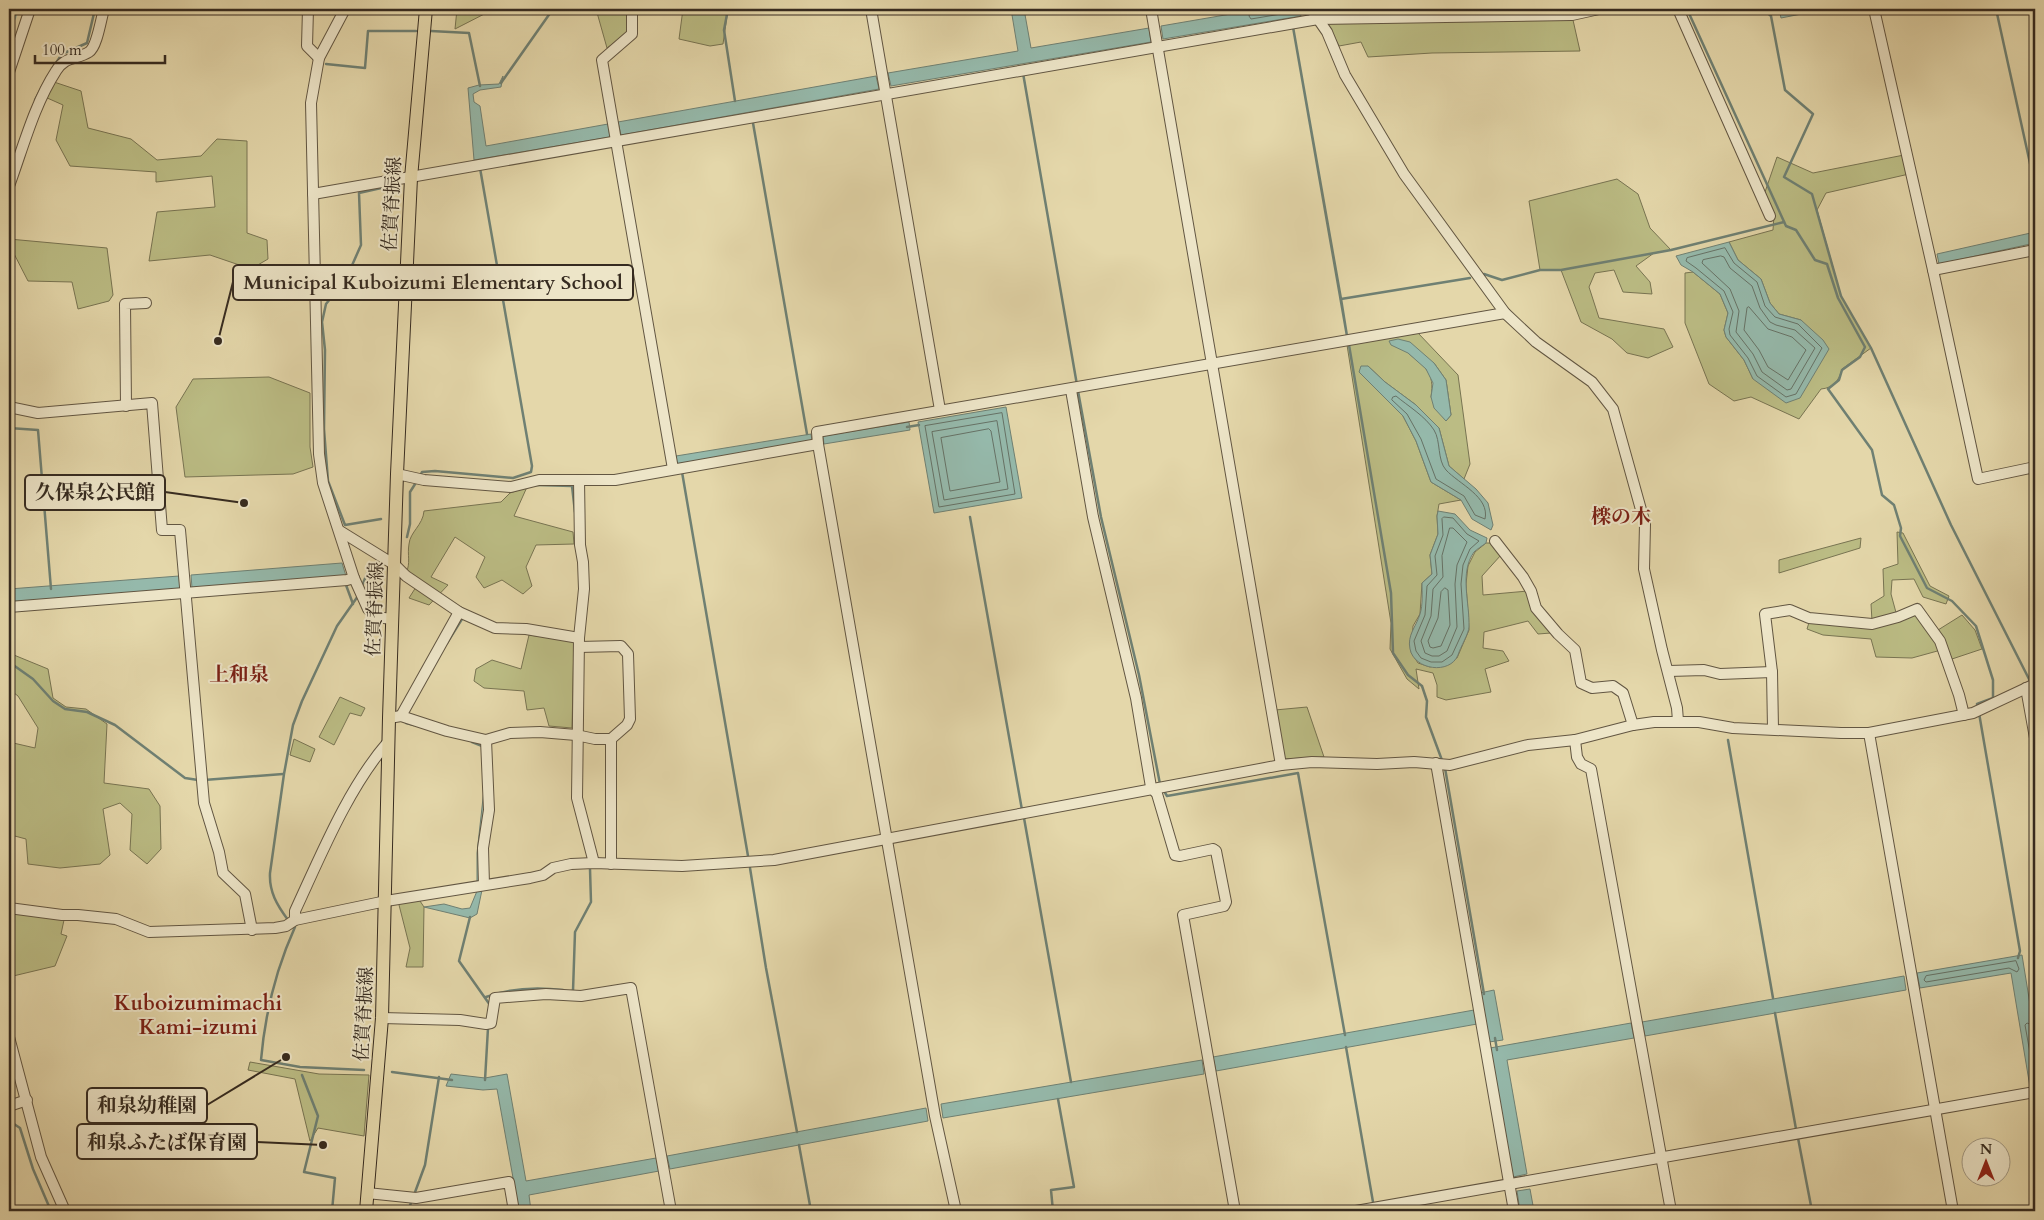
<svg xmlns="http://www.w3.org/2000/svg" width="2044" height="1220" font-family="Cardo,'Noto Serif JP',serif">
	<rect width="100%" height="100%" fill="#e4d7aa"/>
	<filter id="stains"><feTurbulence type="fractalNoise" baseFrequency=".004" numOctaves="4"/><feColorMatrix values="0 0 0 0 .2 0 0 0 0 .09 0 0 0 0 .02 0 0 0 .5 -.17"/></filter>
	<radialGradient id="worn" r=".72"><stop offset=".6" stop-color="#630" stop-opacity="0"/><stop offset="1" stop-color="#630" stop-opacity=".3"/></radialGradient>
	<g fill="#bbbc84" stroke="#787452" fill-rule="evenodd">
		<path d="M457,9H494L455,29Z"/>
		<path d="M596,9H628V33L607,48Z"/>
		<path d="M683,9H728L723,44L710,46L679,39Z"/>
		<path d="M1484,9H1581L1573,20L1580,51L1432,53L1368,57L1361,42L1339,46L1327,23L1485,20Z"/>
		<path d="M54,82L81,91L88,128L131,139L157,160L201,156L217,139L247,141V233L267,240L268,259L251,269L210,255L149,261L157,212L215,207L212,176L156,182V172L70,166L56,140L63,105L45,97Z"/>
		<path d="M1904,155L1909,174L1826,193L1817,210L1841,296L1871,348L1842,369C1839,381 1833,388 1821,389L1799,419L1751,397L1734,401L1709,384L1685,323V273L1693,272L1720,294L1728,313L1724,330L1726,337L1744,360L1753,379L1801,320L1779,314L1770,303L1761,279L1738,260L1729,242L1773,230L1774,215L1765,192L1777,157L1813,173Z"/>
		<path d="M1617,179L1638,194L1650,228L1671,250L1654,253L1636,266L1650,282L1652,294L1623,292L1614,270L1595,273L1589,287L1599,318L1664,329L1673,347L1648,358L1627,353L1612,339L1581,322L1561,270H1540L1529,201Z"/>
		<path d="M9,239L107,248L113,295L109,301L78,309L72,282L28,281L9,244Z"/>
		<path d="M1418,333L1458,375L1470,464L1464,479L1449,466L1439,428L1416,405L1385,382L1368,366L1359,372L1403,416L1416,441L1431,482L1461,500L1439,504L1437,516L1438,534L1430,555L1432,574L1422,583L1420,614L1413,626L1411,652L1418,663L1430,667L1457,658L1469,630L1466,584L1468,566L1475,552L1486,543H1493L1501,555L1482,576L1483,595L1528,591L1551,633L1538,634L1528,621L1484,632L1483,648L1503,651L1509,661L1485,669L1491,692L1446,700L1437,697V685L1433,673L1416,669L1419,689L1407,679L1390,649L1391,623L1347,345ZM1408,353L1434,363L1446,380L1451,415L1446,421L1431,397C1435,372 1425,367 1408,353Z"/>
		<path d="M269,377L310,393V447L313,467L293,474L185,477L176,407L193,379Z"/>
		<path d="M527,487L514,516L573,532L574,544L536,545L526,567L532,586L523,594L502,580L484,588L476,577L485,557L455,537L431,577L448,585L429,605L409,598L416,587L406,573C411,563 407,555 409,544C410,532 423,525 424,511L501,502L510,493Z"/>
		<path d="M1897,532L1903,533L1930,586L1949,596L1946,604L1923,597L1914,579L1892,580L1891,594L1898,620L1916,612L1941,650L1912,658L1876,657L1871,639L1823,635L1807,629L1811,616L1872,621L1871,604L1884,596L1883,569L1898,564Z"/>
		<path d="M1861,538L1860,548L1779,573V560Z"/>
		<path d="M1962,615L1975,630L1982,649L1952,659L1938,630Z"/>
		<path d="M529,635L574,641L572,728L549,726L544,708L527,710L524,691L484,688L474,681L476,669L492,660L521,669Z"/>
		<path d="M9,653L48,669L53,698L66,707L86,709L107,724L104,783L149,789L160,806L161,849L147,864L130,850L132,814L120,803L103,809L110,855L100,864L60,868L28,864L26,839L11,835L9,809V742L35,748L38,728L18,696L9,689Z"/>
		<path d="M340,697L365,708L361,716L350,713L334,745L319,737Z"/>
		<path d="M1307,707L1324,757L1283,759L1275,710Z"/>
		<path d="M294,739L315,749L310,762L290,755Z"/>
		<path d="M418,898L424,907L423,967H406L410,948L398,901Z"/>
		<path d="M9,912L64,920L61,934L67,936L55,966L9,977Z"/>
		<path d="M250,1062L319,1074L369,1075L364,1136L318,1128L310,1141L295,1079L248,1070Z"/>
	</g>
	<g fill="#95b9ab" stroke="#6f8073">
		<path d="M1011,9H1024L1031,48L1149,28L1151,42L891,86L888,73L1018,51Z"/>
		<path d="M1260,9H1299L1301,16L1163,39L1161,26Z"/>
		<path d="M1319,9H1475V12L1320,13Z"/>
		<path d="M1779,9H1827L1781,18Z"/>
		<path d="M503,76L501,87L480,90L473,94L474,102L480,106L486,146L608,124L610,137L474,160L468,88L479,85L499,84Z"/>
		<path d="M876,76L879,89L621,135L618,122Z"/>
		<path d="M2035,232V243L1939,264L1937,254Z"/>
		<path d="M1729,242L1738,260L1761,279L1770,303L1779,314L1801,320L1823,340L1829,349L1800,398L1786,403L1753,379L1744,360L1726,337L1724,330L1728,313L1720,294L1693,272L1681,265L1676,256Z"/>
		<path d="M1398,339L1410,342L1434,363L1446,380L1451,415L1446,421L1434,408L1431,397L1433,383L1426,369L1408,353L1391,345L1389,341Z"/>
		<path d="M1361,366H1368L1385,382L1416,405L1439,428L1449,466L1476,489L1488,503L1493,525L1491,530L1472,519L1461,500L1431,482L1416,441L1403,416L1359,372Z"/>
		<path d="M1006,407L1022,498L934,513L918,422Z"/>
		<path d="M909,422L910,430L824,444L823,436Z"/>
		<path d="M811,434L812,441L677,464L676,456Z"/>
		<path d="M1438,511L1455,514L1470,530L1487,538L1486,543C1482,546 1477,549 1474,552C1459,573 1470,603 1469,627C1469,633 1460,648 1458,655C1450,675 1414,670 1410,649C1407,635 1416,627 1420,614C1423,605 1422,593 1422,583L1432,574L1430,555L1438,534L1437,516Z"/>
		<path d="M342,563L346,576L192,588L191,575Z"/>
		<path d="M179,576L180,589L9,602V589Z"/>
		<path d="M485,780L482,890L477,914L470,918L424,907L444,904L462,909L470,908L477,891V853Z"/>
		<path d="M2022,955L2035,1035V1086L2030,1087L2011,973L1920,988L1917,973Z"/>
		<path d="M1904,976L1906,990L1645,1036L1642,1022Z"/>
		<path d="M1494,990L1503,1040L1489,1042L1480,993Z"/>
		<path d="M1474,1010L1477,1024L1216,1071L1213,1057Z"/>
		<path d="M1631,1023L1634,1038L1507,1060L1527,1174L1513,1177L1490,1048Z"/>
		<path d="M1202,1060L1204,1074L943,1118L941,1104Z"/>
		<path d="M451,1074L485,1078L507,1074L526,1181L656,1158L659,1171L529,1195L531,1211H519L497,1089L483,1090L446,1086Z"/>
		<path d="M926,1108L928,1121L670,1169L667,1156Z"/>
		<path d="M1530,1189L1534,1211H1520L1517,1191Z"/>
	</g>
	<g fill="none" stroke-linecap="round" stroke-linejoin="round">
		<g stroke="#667266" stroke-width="1">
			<path d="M1251,9L1249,16L1251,19L1293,12L1295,9"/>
			<path d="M1725,248L1734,263L1757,282L1765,306L1775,317L1798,324L1822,348L1796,394L1786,397L1757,376L1748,358L1730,335L1729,329L1733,312L1724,291L1696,268L1686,261L1687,258Z"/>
			<path d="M1721,256L1724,257L1730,268L1752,286L1760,308L1770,322L1776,325L1795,330L1815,348L1791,389L1787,390L1762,372L1753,354L1736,332L1739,311L1730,289L1702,263L1703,260Z"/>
			<path d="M1749,307L1768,329L1792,337L1806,350L1788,380L1768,367L1759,350L1744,330L1747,308Z"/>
			<path d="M1393,397L1396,396C1408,406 1425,416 1434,430C1441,441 1437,460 1446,470C1459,484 1490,497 1485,519L1475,515L1464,496L1436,479L1421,439L1407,414L1392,400Z"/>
			<path d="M1002,413L1015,494L939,507L925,426Z"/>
			<path d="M997,421L1008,489L944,500L932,432Z"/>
			<path d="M989,429L991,431L1000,482L950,491L941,438Z"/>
			<path d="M1444,517L1453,518L1467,534L1479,541L1470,549L1463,565L1461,584L1464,629L1452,655L1442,662H1431L1421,658L1416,651L1414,641L1425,615L1427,586L1437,575L1435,556L1443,535L1442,519Z"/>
			<path d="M1450,528H1453L1467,542L1457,565L1455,584L1457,627L1447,651L1439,656H1432L1425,653L1421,641L1431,616L1433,589L1443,577L1442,556Z"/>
			<path d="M1445,588L1448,590L1450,625L1441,646L1433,648L1430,647L1428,641L1438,618L1441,592Z"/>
			<path d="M2016,961L2019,969L2017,972L2009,968L1926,982L1924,980L1926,976Z"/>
			<path d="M2035,1026L2027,1023L2025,1025L2035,1081"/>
		</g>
		<g stroke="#6f8073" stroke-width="2.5">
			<path d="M728,9L724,30L735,101"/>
			<path d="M1687,9L1786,226L1796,230L1815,260L1827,264L1838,298L1865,347L1860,357L1842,370L1839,380L1828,389L1872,450L1882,495L1894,505L1901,528L1900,536L1927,588L1952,601L1976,626L1993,680V698L1977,704L1978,707"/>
			<path d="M1763,9L1771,16L1785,90L1813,114L1784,177L1812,194L1841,296L1871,348L1951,525L2030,681L2035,679"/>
			<path d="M1996,9L2035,186"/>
			<path d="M1293,27L1347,336L1341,299Z"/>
			<path d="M431,31L469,33L480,86"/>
			<path d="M56,63L62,54L87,43L95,9"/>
			<path d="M326,64L365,68L368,31H416"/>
			<path d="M1023,73L1077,385"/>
			<path d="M501,83L553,9"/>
			<path d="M35,100L45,81"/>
			<path d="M753,123L807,434"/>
			<path d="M9,204L14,185"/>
			<path d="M1484,274L1502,280L1540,270H1561L1671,250L1784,222"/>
			<path d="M1341,299L1470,278"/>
			<path d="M1349,345L1391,593L1393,653L1408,675L1422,686L1427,701L1426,717L1443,763"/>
			<path d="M1078,391L1101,517L1139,675L1160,784"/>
			<path d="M907,427L919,425"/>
			<path d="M9,428L38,430L51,589"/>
			<path d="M682,472L748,856"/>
			<path d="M420,476L422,472L435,471L513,478L531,472L532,466L480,168"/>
			<path d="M536,485L572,486L575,512"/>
			<path d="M970,517L1022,810"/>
			<path d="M381,519L345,525L328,481L324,429L325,350L322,322L326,304L346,279L361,245L359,193L399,184"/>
			<path d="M407,537L410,524V492L417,481"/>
			<path d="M346,585L353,604"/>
			<path d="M362,586L368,571L382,565"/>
			<path d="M447,643L462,619"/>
			<path d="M9,662L33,679L53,701L65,709L87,712L115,725L185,778L198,780"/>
			<path d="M1979,713L2020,951L2018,958"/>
			<path d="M406,723L414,725"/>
			<path d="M1728,740L1773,998"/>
			<path d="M472,742L482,746"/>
			<path d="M1445,768L1484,994"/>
			<path d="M204,780L283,774"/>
			<path d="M1164,791L1167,796L1298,773L1345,1035"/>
			<path d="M1024,818L1071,1082"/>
			<path d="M750,868L766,968L797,1132"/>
			<path d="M470,917L459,961L490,1005"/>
			<path d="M288,920C277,905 269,892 270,873L284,774L293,725L302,701L337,626L358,596"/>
			<path d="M292,924L295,927C276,969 265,1014 261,1060L300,1067L364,1070"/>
			<path d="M571,991H573L575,932L591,902L590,869"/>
			<path d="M486,997C510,988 537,987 563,990"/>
			<path d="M1775,1013L1796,1129"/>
			<path d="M1495,1038L1497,1050"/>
			<path d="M1346,1047L1373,1202"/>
			<path d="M392,1072L452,1080"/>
			<path d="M302,1075L318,1116L304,1172L335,1178L332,1211"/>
			<path d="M485,1080L488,1028"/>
			<path d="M14,1124L20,1128L33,1169L51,1211"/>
			<path d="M1798,1138L1812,1211"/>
			<path d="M799,1145L811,1211"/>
			<path d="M414,1195L425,1165L439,1077"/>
			<path d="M408,1211L412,1200"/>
			<path d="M1053,1211L1051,1190L1074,1187L1058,1099"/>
		</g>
		<path stroke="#95b9ab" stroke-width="15" d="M9,16L11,9"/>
		<g stroke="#625642" stroke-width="12">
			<g id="minor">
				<path d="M308,9L307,46L319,58"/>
				<path d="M345,9L319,58L311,103L319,454L323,483L354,578L368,609L376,617L392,619"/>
				<path d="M632,9V34L602,60L673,469"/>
				<path d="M871,9L940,410"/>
				<path d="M1151,9L1281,765"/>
				<path d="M1311,9L1327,32L1345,75L1404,174L1505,313L1536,342L1592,382L1613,409L1645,524L1644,569L1662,650L1677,708L1678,721"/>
				<path d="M1678,9L1770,216"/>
				<path d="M1846,9H1853"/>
				<path d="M1874,9L1933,270L1978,479L2035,467"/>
				<path d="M9,72L30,9"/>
				<path d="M9,186C23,148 34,105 56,71C65,56 76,60 89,52C97,47 101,19 104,9"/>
				<path d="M313,194L1318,19L1572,15L1599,9"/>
				<path d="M1933,270L2035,250"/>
				<path d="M1071,390L1093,517L1136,698L1151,787L1157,794L1175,855L1180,856L1213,849L1216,851L1226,902L1224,906L1183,915L1235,1211"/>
				<path d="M126,406L125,304L146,303"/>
				<path d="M9,407L38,413L152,403L162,530H180L204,803L219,852L223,873L245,894L252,930"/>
				<path d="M397,474L424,480L511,487L539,480H615L818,444"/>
				<path d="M579,480L580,545L583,562L584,589L579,638L577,798L594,863"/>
				<path d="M340,531L395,565L406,576L459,612L495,628L526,629L579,638"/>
				<path d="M1495,541L1523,577L1531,591L1536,608L1558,634L1575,650L1581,683L1592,688L1613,686L1623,693L1633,725"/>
				<path d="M9,607L347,580L354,578"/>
				<path d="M1669,671L1704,670L1720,674L1772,672"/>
				<path d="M2026,688L2035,738"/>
				<path d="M401,716L459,612"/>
				<path d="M389,718L401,716L447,731L486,740L510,733L540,732L576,735L595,739H611L627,725L630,719L628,654L621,646L579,647"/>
				<path d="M1773,729L1772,672L1765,614L1790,610L1809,618L1872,624L1898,617L1917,609L1940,641L1959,695L1964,715"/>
				<path d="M1869,733L1953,1211"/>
				<path d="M611,739V864"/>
				<path d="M1575,740L1577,757L1581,764L1591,769L1671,1211"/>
				<path d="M1436,763L1514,1211"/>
				<path d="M484,885L483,848L489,810L486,740"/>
				<path d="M9,908L62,915H78L116,919L149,932L275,928L286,926L295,920L386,901L530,878L543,875L553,868L571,864L594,863L682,866L774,860L1281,765L1312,762L1377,764L1414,762L1450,765L1528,745L1575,740L1633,725L1654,722H1699L1733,728L1841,733H1869L1973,713L2035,684"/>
				<path d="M295,920V911C321,855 348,788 388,742"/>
				<path d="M382,1018L460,1020L486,1024L491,1023L495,998L546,994L581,996L631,988L671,1211"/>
				<path d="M9,1037L41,1157L65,1211"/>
				<path d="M9,1106L27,1100"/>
				<path d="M367,1193L416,1198L509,1182L514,1211"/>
				<path d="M956,1211L935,1116L818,444L817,432L1505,313"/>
				<path d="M1356,1211L2035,1092"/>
			</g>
		</g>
		<g stroke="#362b20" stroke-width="14">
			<path id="major" d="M366,1211L382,1018L389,718L397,474L411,178L426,9"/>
		</g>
		<use href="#minor" stroke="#ede5c8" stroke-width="10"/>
		<use href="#major" stroke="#e4d7aa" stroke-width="12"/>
	</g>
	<g text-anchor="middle" stroke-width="4" stroke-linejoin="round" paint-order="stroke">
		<g font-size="19" fill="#362b20" stroke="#ede5c8">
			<text transform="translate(391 204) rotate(-87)" y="7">佐賀脊振線</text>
			<text transform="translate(374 609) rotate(-88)" y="7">佐賀脊振線</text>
			<text transform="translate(363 1014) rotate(-87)" y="7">佐賀脊振線</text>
		</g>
		<g font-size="20" font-weight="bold" fill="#7a1f14" stroke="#ede5c8">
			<text x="1621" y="523">檪の木</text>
			<text x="239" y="681">上和泉</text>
		</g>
		<g font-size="21" font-weight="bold" fill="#7a1f14" stroke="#ede5c8">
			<text x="198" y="1010">Kuboizumimachi<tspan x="198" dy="24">Kami-izumi</tspan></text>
		</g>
	</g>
	<path fill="none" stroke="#362b20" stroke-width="2" d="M218 341L233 282M244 503L165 492M286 1057L207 1105M323 1145L257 1142"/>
	<g fill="#362b20" stroke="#ede5c8" stroke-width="2">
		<circle cx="218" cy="341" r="5"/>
		<circle cx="244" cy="503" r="5"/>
		<circle cx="286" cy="1057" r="5"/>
		<circle cx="323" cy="1145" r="5"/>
	</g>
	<g fill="#ede5c8" stroke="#362b20" stroke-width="2">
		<rect x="233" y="265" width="400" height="35" rx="5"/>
		<rect x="25" y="475" width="140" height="35" rx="5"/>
		<rect x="87" y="1088" width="120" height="35" rx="5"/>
		<rect x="77" y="1124" width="180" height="35" rx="5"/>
	</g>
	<g font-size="20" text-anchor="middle" font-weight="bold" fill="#362b20">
		<text x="433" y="289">Municipal Kuboizumi Elementary School</text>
		<text x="95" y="499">久保泉公民館</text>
		<text x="147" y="1112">和泉幼稚園</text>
		<text x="167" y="1149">和泉ふたば保育園</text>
	</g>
	<rect width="2044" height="1220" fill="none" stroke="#e4d7aa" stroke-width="30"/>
	<rect x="10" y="10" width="2024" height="1200" fill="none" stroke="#362b20" stroke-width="2.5"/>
	<rect x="15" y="15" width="2014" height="1190" fill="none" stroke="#362b20"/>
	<g transform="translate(1986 1162)"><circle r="24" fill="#ede5c8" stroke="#a49b85"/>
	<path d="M0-4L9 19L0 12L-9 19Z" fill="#8f2418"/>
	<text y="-8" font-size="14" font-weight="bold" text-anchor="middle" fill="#362b20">N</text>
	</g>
	<path d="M35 55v8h130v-8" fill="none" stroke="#362b20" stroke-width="2.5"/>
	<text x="42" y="55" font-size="15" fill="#362b20" stroke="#ede5c8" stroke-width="4" paint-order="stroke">100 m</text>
	<rect width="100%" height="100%" filter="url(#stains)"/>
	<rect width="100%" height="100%" fill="url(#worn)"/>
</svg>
